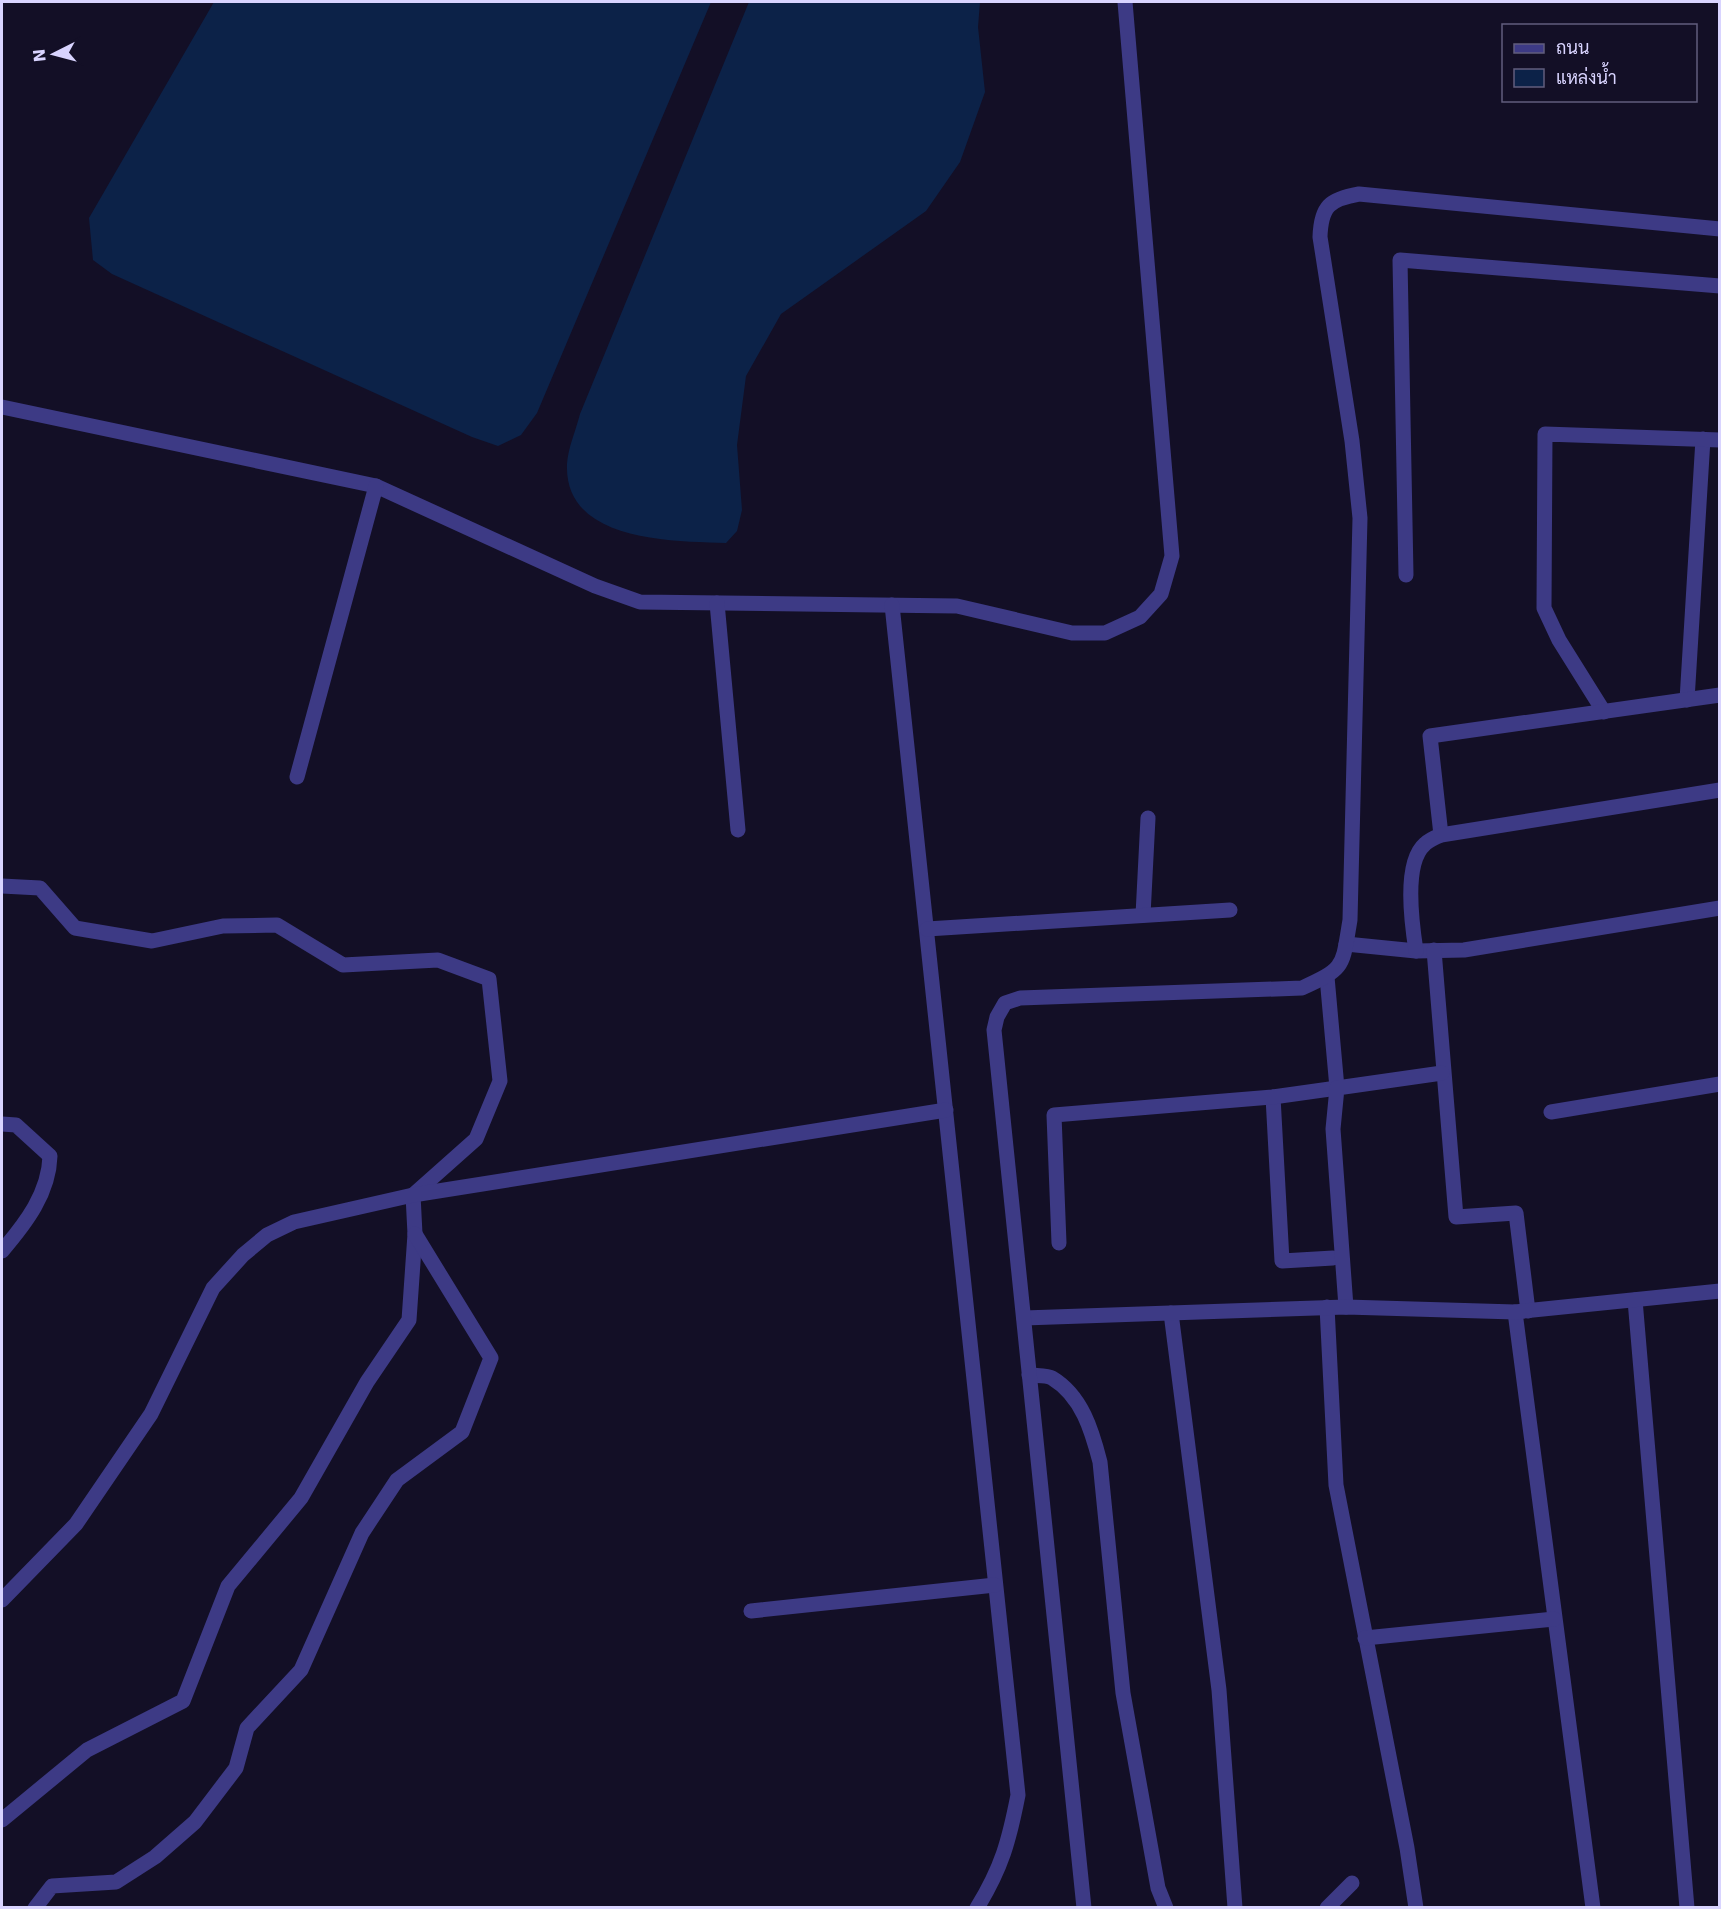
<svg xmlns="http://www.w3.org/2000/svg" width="1721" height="1909" font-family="'DejaVu Sans',Sarabun,sans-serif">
	<rect width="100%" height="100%" fill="#130f26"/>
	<g fill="#0c2248">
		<path d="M214,2H711L537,413L521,435L498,446L472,437L112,274L93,260L89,218Z"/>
		<path d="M749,2H980L978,27L985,92L960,162L926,211L781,314L746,376L737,445L742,510L737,531L726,543C671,541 564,542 567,464C568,448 576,430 580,414Z"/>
	</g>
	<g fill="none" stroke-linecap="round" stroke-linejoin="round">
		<g stroke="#3d3a85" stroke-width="15">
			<path d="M2,407L376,486L595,586L640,602L957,606L1072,633H1105L1140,617L1161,594L1172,556L1125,2"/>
			<path d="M1406,575L1400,260L1720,286"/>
			<path d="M717,603L738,830"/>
			<path d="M892,605L1018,1795C1009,1841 1002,1867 977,1908"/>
			<path d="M1687,700L1703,439"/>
			<path d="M1604,712L1559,640L1544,608L1545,434L1720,440"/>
			<path d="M297,777L376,486"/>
			<path d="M1441,835L1430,736L1720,695"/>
			<path d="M2,886L40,888L75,928L152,941L223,926L277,925L343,965L438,960L489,979L500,1081L476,1139L413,1195L415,1234L409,1320L367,1382L301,1498L228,1586L183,1701L87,1750L2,1820"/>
			<path d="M1143,915L1148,818"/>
			<path d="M927,929L1230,910"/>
			<path d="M1346,944L1416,951L1464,950L1720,908"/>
			<path d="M1434,950L1456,1217L1516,1213L1528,1311"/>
			<path d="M1416,951C1412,925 1403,863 1425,844C1429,840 1436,837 1441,835L1720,790"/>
			<path d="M1273,1097L1282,1261L1333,1258"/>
			<path d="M1551,1112L1720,1084"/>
			<path d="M2,1124L16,1125L50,1156C49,1193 26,1223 2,1251"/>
			<path d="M1059,1243L1054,1115L1273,1097L1337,1088L1327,977"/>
			<path d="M1635,1300L1687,1908"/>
			<path d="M1327,1307L1336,1485L1407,1848L1416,1908"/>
			<path d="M1346,1307L1333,1129L1337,1088L1442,1073"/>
			<path d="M1515,1312L1593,1908"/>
			<path d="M1171,1313L1219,1690L1235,1908"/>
			<path d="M1024,1318L1346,1307L1515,1312L1720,1291"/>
			<path d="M1029,1375C1036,1376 1047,1375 1052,1378C1082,1396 1092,1431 1100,1462L1123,1693L1158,1888L1166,1908"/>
			<path d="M2,1600L76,1524L151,1414L213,1288L243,1255L267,1235L294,1222L413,1195L946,1110"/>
			<path d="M751,1611L995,1585"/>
			<path d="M1365,1638L1554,1619"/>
			<path d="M35,1908L52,1886L116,1882L155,1857L195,1822L236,1768L247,1728L301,1670L362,1533L397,1480L462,1432L491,1358L415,1234"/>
			<path d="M1084,1908L994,1030L997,1017L1005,1003L1020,998L1302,988C1346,968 1342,967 1350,920L1360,518L1352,441L1320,237C1321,206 1330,199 1359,194L1720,229"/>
			<path d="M1327,1908L1352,1883"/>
		</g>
	</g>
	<rect width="1721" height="1909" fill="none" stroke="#d9d4ff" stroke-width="6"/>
	<rect x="1502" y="24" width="195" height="78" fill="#130f26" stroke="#625e7d" stroke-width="1.5"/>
	<rect x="1514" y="44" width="30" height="9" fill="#3d3a85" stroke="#625e7d" stroke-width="1.5"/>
	<text x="1556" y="54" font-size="18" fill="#d9d4ff">ถนน</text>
	<rect x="1514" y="69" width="30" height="18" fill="#0c2248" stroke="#625e7d" stroke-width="1.5"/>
	<text x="1556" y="84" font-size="18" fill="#d9d4ff">แหล่งน้ำ</text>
	<g transform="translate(54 54) rotate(264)" stroke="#130f26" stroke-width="4.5" paint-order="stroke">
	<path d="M0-4.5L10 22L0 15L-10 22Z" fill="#d9d4ff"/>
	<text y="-9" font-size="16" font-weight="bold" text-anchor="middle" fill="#d9d4ff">N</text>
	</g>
</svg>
